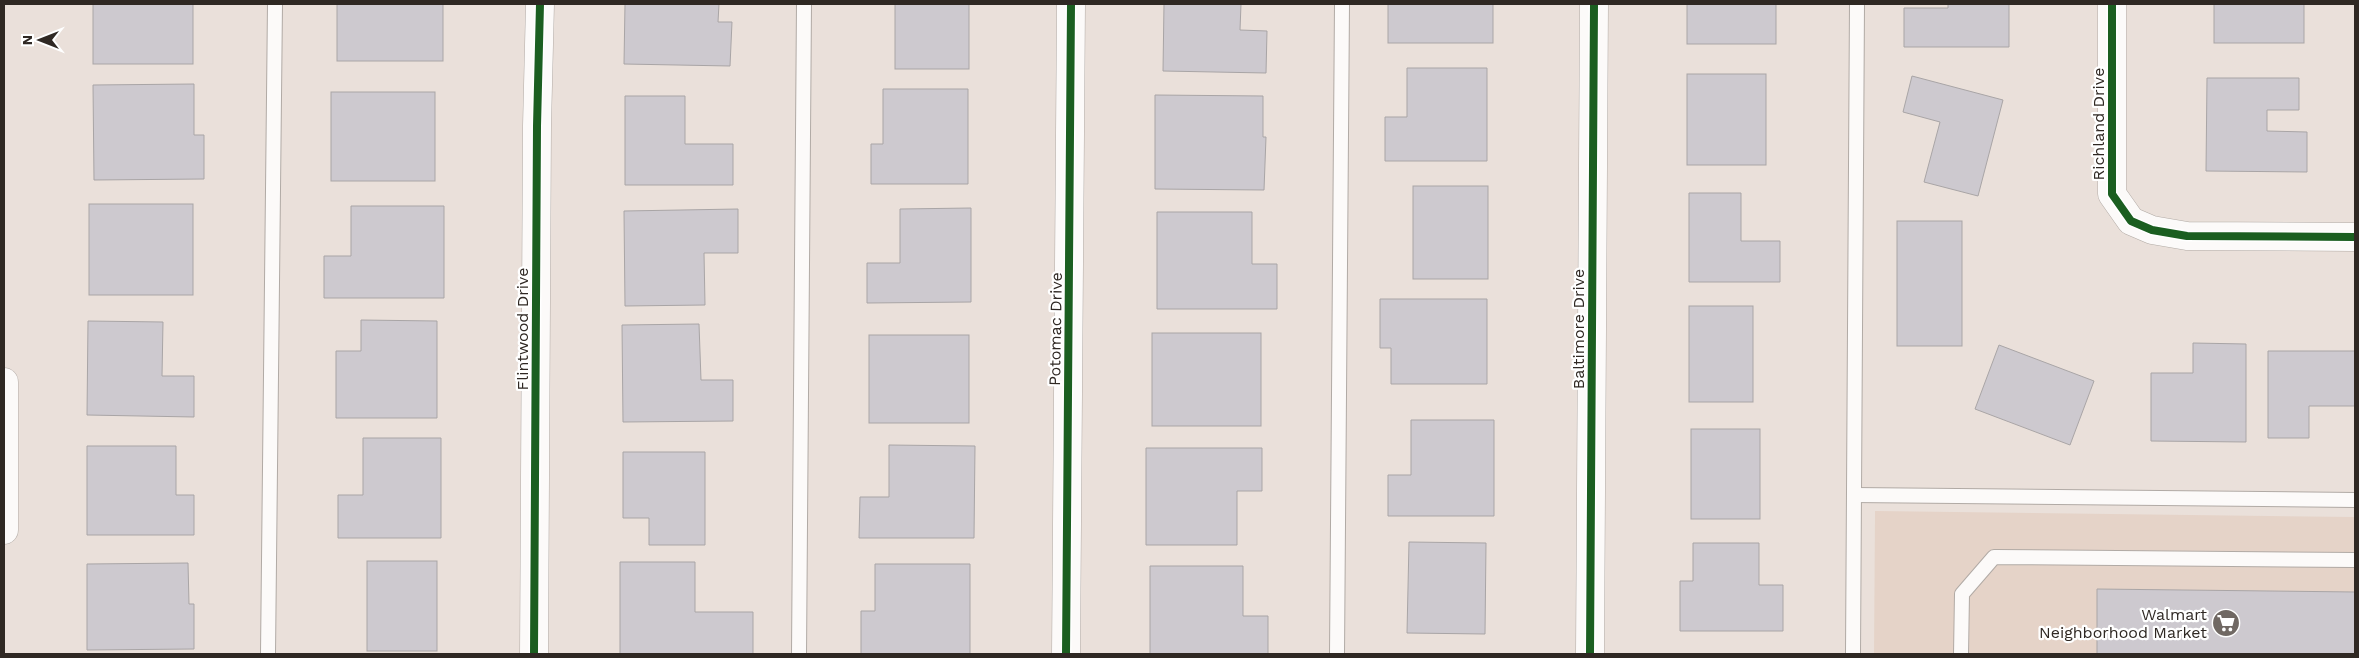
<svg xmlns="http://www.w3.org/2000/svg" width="2359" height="658" font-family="'Work Sans',sans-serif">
	<rect width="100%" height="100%" fill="#eae0da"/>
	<path fill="#e5d3c8" d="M1875,511L2355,517V654H1874Z"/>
	<g fill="#cdc9cf" stroke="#a9a5a6">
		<rect x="93" y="4" width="100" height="60"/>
		<rect x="337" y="4" width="106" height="57"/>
		<path d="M625,4H719L718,22H732L730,66L624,64Z"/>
		<rect x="895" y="4" width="74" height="65"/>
		<path d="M1164,4H1241L1240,30L1267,31L1266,73L1163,71Z"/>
		<rect x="1388" y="4" width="105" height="39"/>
		<rect x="1687" y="4" width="89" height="40"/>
		<path d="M1948,4H2009V47H1904V8H1948Z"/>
		<rect x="2214" y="4" width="90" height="39"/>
		<path d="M1407,68H1487V161H1385V117H1407Z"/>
		<rect x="1687" y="74" width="79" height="91"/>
		<path d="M1912,76L2003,100L1978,196L1924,182L1940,122L1903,112Z"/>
		<path d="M2207,78H2299V110H2267V131L2307,132V172L2206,171Z"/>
		<path d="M194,84V135H204V179L94,180L93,85Z"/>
		<path d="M883,89H968V184H871V144H883Z"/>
		<rect x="331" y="92" width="104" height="89"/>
		<path d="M1155,95L1263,96V137H1266L1264,190L1155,189Z"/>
		<path d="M625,96H685V144H733V185H625Z"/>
		<rect x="1413" y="186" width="75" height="93"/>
		<path d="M1689,193H1741V241H1780V282H1689Z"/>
		<rect x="89" y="204" width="104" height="91"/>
		<path d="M351,206H444V298H324V256H351Z"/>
		<path d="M971,208V302L867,303V263H900V209Z"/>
		<path d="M738,209V253H704L705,305L625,306L624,211Z"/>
		<path d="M1157,212H1252V264H1277V309H1157Z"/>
		<rect x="1897" y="221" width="65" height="125"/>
		<path d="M1380,299H1487V384H1391V348H1380Z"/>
		<rect x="1689" y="306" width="64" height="96"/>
		<path d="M361,320L437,321V418H336V351H361Z"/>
		<path d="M88,321L163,322L162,376H194V417L87,415Z"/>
		<path d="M699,324L701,380H733V421L623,422L622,325Z"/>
		<rect x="1152" y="333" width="109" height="93"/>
		<rect x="869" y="335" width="100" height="88"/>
		<path d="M2193,343L2246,344V442L2151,441V373H2193Z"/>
		<path d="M1999,345L2094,381L2070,445L1975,409Z"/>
		<path d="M2268,351H2355V406H2309V438H2268Z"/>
		<path d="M1411,420H1494V516H1388V475H1411Z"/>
		<rect x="1691" y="429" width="69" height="90"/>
		<path d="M363,438H441V538H338V495H363Z"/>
		<path d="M889,445L975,446L974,538H859L860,497H889Z"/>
		<path d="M87,446H176V495H194V535H87Z"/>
		<path d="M1146,448H1262V491H1237V545H1146Z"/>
		<path d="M623,452H705V545H649V518H623Z"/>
		<path d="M1409,542L1486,543L1485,634L1407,633Z"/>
		<path d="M1693,543H1759V585H1783V631H1680V581H1693Z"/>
		<rect x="367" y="561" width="70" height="90"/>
		<path d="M620,562H695V612H753V654H620Z"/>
		<path d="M188,563L189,604H194V649L87,650V564Z"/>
		<path d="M875,564H970V654H861V611H875Z"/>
		<path d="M1150,566H1243V616H1268V654H1150Z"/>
		<path d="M2097,589L2355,592V654H2097Z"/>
	</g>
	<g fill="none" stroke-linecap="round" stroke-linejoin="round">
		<g stroke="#b1aaa5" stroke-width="16">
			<g id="lane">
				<path d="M1854,495L2355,500"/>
				<path d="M268,654L275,4"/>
				<path d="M799,654L804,4"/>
				<path d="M1337,654L1342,4"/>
				<path d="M1853,654L1857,4"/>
				<path d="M1961,654L1962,594L1994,557L2355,560"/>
			</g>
		</g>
		<g stroke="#b1aaa5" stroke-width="29">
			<g id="street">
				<path d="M2112,4V194L2131,221L2152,230L2187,236L2355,237"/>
				<path d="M4,382V530"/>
				<path d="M534,654L537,126L540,4"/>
				<path d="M1066,654L1071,4"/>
				<path d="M1590,654L1594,4"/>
			</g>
		</g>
		<use href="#lane" stroke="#fcfaf9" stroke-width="14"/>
		<use href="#street" stroke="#fcfaf9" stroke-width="28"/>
		<g stroke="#fff" stroke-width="11">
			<g id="cycleway">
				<path d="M2112,4V194L2131,221L2152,230L2187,236L2355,237"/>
				<path d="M534,654L537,126L540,4"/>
				<path d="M1066,654L1071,4"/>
				<path d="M1590,654L1594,4"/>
			</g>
		</g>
		<use href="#cycleway" stroke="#1b5e20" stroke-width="8"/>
	</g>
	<defs>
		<g id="supermarket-disc" transform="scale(1.4375)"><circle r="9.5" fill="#706863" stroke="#fff"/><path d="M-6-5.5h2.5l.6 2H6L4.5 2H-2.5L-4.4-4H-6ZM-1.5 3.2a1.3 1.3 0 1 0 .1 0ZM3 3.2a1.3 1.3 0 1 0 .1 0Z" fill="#fff"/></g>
	</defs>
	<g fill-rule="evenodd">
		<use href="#supermarket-disc" x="2226" y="623"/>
	</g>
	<g text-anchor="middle" stroke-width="4.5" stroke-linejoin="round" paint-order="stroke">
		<g font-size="16" fill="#2f2823" stroke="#fff">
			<text transform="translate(2098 124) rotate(-90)" y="6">Richland Drive</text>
			<text transform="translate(522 329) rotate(-90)" y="6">Flintwood Drive</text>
			<text transform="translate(1055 329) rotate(-89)" y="6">Potomac Drive</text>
			<text transform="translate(1578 329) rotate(-90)" y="6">Baltimore Drive</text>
		</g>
		<g font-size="16" fill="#2f2823" stroke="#fff" text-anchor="end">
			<text x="2207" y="620">Walmart<tspan x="2207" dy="18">Neighborhood Market</tspan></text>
		</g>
	</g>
	<rect width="2359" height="658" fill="none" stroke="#2f2823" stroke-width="10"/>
	<g transform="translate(40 40) rotate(270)" stroke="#ffffff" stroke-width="4" paint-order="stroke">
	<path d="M0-4L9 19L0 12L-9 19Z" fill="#2f2823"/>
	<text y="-8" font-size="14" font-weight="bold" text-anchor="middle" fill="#2f2823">N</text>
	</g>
</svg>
